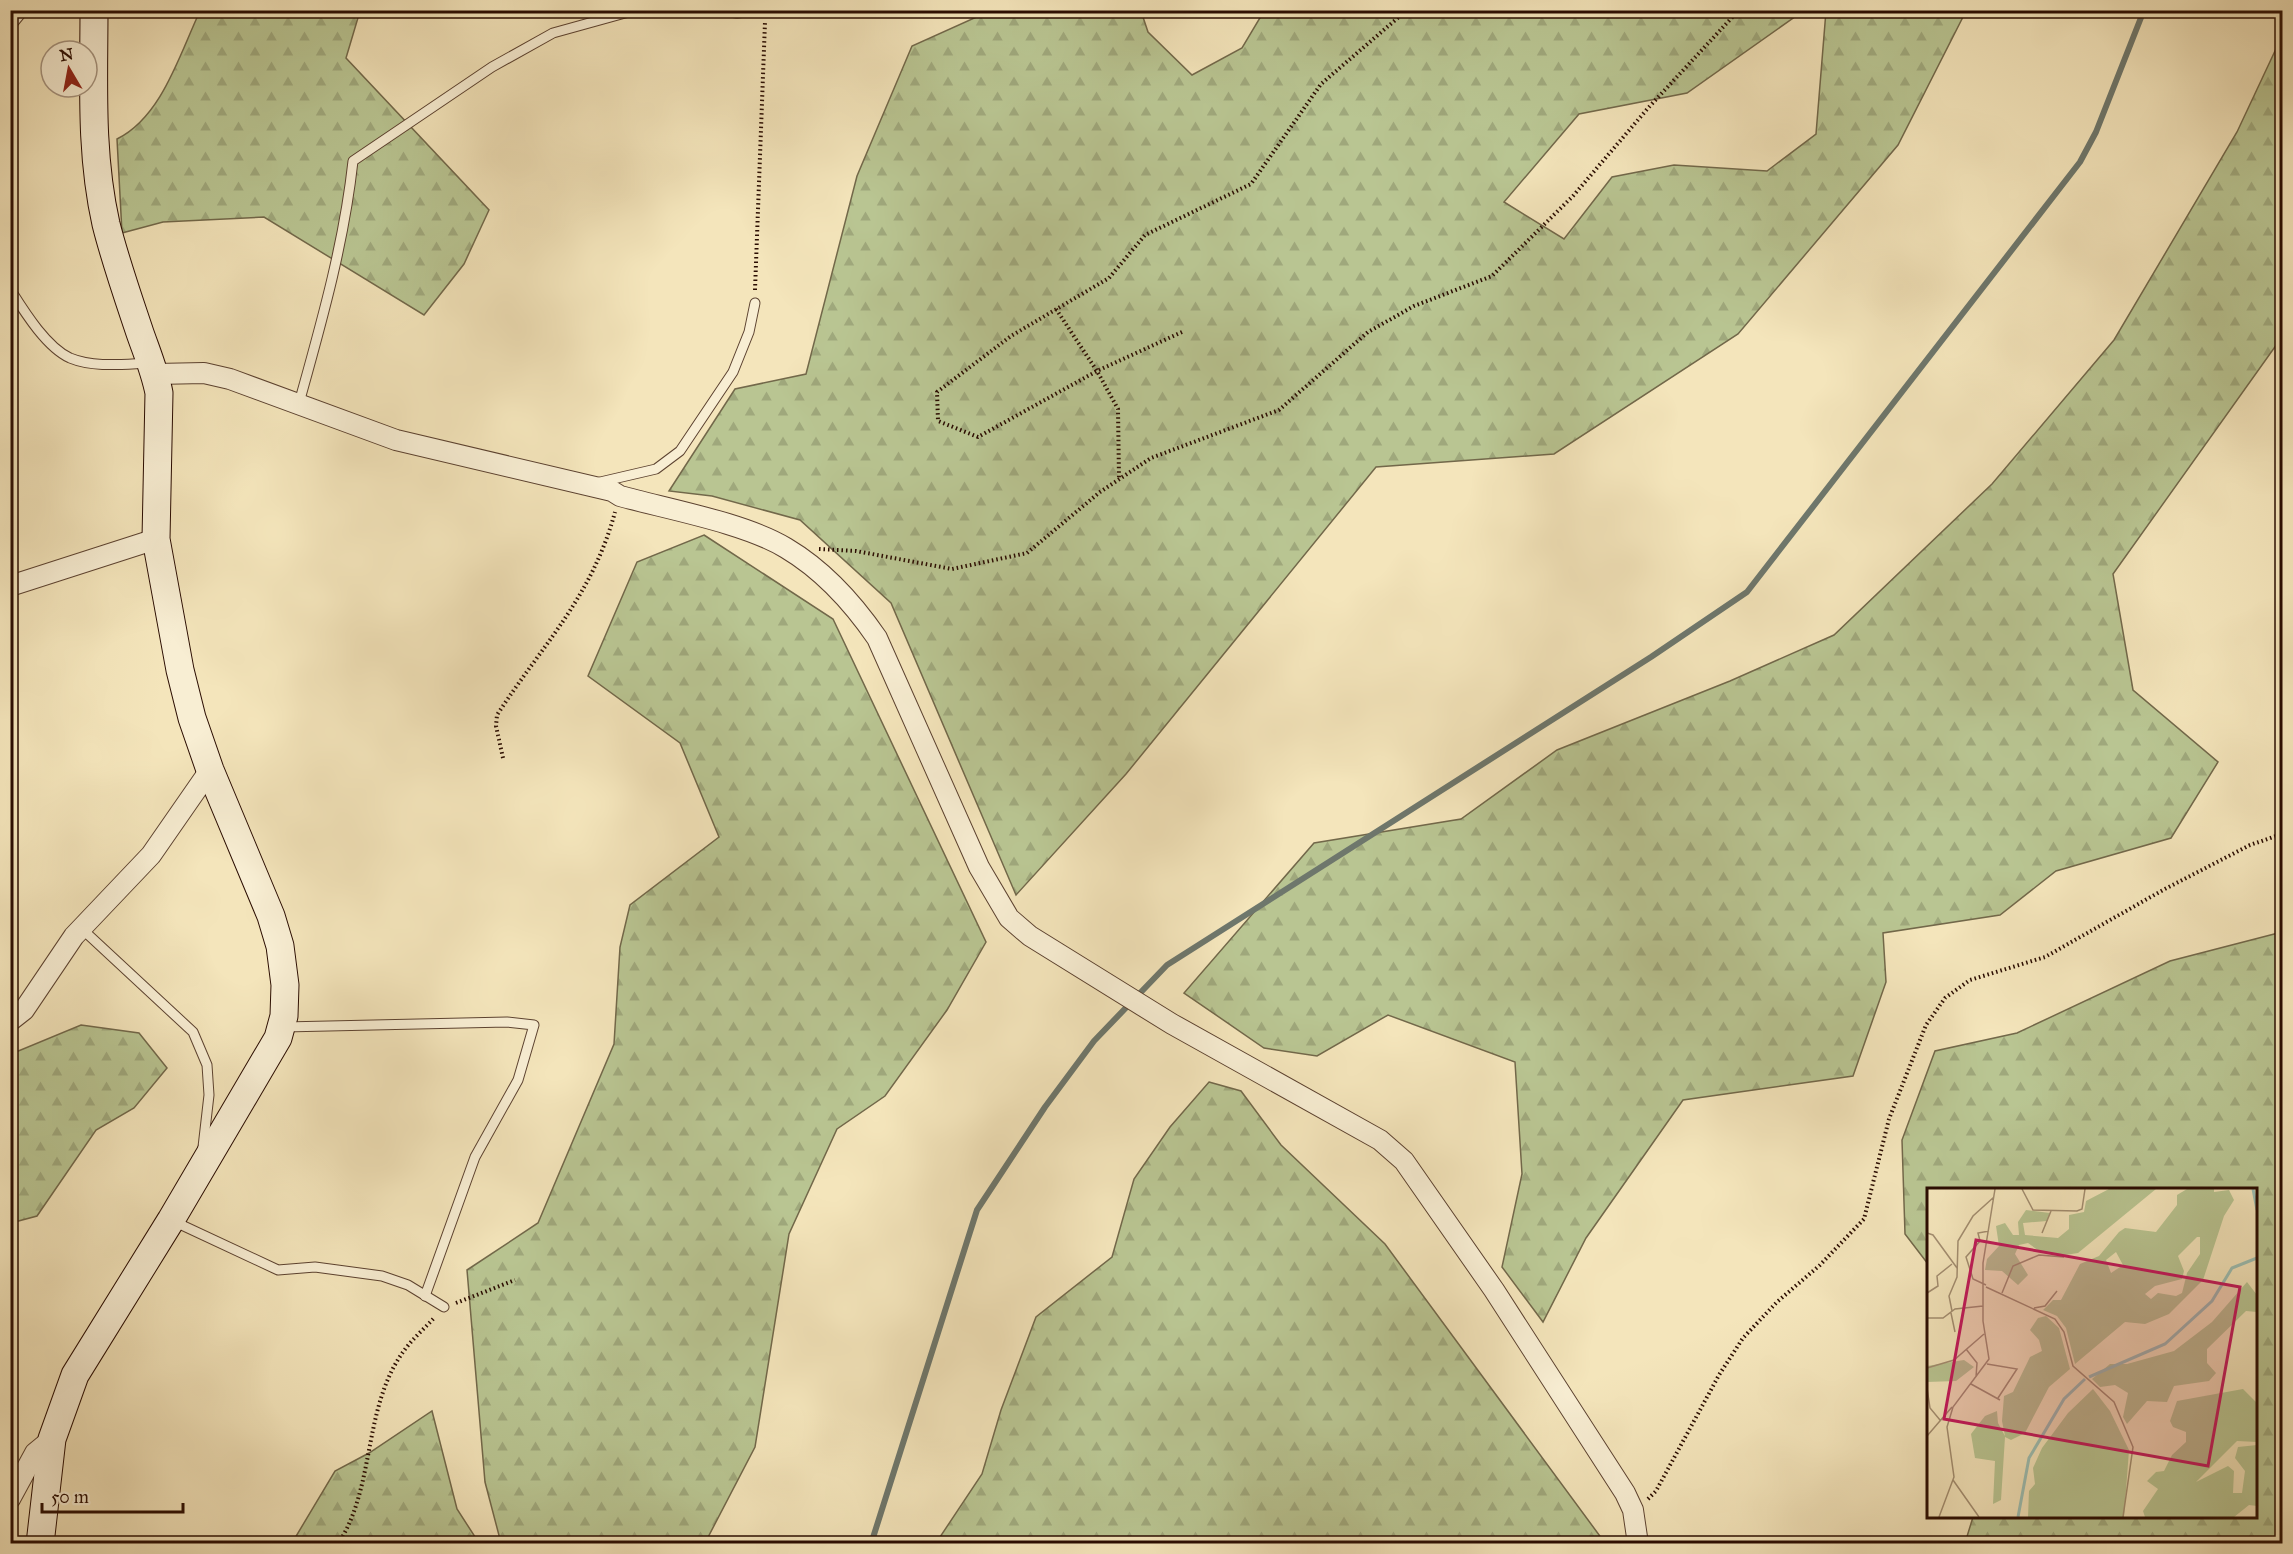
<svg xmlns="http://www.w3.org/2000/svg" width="2293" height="1554" font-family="'IM FELL Great Primer',serif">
	<defs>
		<pattern id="forest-firs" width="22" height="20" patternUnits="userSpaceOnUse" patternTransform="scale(1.5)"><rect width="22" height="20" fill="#b9c592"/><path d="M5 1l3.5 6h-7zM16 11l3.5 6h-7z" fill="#9fa87c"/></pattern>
	</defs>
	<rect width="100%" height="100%" fill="#f4e5bb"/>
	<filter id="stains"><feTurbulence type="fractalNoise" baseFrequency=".00333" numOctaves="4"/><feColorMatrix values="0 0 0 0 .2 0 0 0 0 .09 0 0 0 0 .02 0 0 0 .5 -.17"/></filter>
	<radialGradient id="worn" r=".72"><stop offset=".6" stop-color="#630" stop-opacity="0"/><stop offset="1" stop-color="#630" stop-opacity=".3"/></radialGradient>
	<g fill="url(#forest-firs)" stroke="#72684a" stroke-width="1.5">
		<path d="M992,10L1141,11L1148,32L1192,75L1242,48L1264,11H1797L1796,16L1687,93L1579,114L1504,202L1564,239L1612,177L1674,165L1767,171L1816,134L1826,11H1966L1898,145L1738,334L1554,454L1376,467L1126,774L1016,895L891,603L800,520L712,496L669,491L735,389L806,374L857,176L912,46Z"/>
		<path d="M200,11H360L346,58L489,210L464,264L424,315L264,217L163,222L122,233L117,139C162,117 180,53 200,11Z"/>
		<path d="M2282,36V337L2113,574L2133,690L2218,762L2171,838L2056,871L2000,915L1883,933L1886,982L1853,1076L1683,1100L1586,1238L1543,1322L1502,1267L1522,1174L1515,1062L1388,1015L1317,1056L1264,1048L1184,993L1314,843L1461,819L1557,750L1730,681L1834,635L1992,484L2114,340L2237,132Z"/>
		<path d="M704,535L833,619L986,942L947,1010L885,1096L837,1129L789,1234L755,1447L705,1543H501L485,1482L467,1270L538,1223L614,1044L620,947L630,905L719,837L680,743L588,676L637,562Z"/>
		<path d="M2282,932V1543H1965L1973,1517L2256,1516V1190H1928V1264L1905,1234L1902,1140L1935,1051L2017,1033L2170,961Z"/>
		<path d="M81,1025L139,1033L167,1068L134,1108L96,1130L37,1216L11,1223V1054Z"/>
		<path d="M1209,1082L1241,1091L1281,1145L1385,1244L1605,1543H936L982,1474L1001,1410L1036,1317L1112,1257L1134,1179L1170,1127Z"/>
		<path d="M432,1411L457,1509L479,1543H292L335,1471L369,1453Z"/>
	</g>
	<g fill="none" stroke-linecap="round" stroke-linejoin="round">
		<path stroke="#6e776c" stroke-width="6" d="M871,1544L977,1210L1045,1107L1094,1041L1167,965L1651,657L1747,592L2080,162L2096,132L2144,10"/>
		<g stroke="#5c4230" stroke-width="11">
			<g id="lane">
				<path d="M714,10L737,13L765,10"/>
				<path d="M10,27L24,10"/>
				<path d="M10,289C24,311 46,347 70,358C94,368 124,364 148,363"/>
				<path d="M299,403C321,324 344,244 353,161L492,67L553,33L636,10"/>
				<path d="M596,483L656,469L680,451L733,372L749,332L755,303"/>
				<path d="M81,928L193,1032L207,1065L209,1095L203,1147"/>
				<path d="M284,1027L507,1022L534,1025L518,1080L475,1157L425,1296"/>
				<path d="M173,1221L278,1270L315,1267L382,1276L408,1285L444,1307"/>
			</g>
		</g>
		<g stroke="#5c4230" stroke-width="22">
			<g id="street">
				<path d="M156,374L204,373L230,379L396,440L612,491L620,496C667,509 745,523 786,548C823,570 853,603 877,638L979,867L1009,918L1030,936L1172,1024L1380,1140L1404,1161L1494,1290L1625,1493L1633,1510L1638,1544"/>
				<path d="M10,586L156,539"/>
				<path d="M10,1021L24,1010L74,936L151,855L210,770"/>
				<path d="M10,1499L35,1453L52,1439"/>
			</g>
		</g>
		<g stroke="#2a0c01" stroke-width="29">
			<path id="secondary" d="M40,1544L52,1439L75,1375L171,1220L278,1038L284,1016L285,985L280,946L271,916L210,770L192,718L180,670L156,539L159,393C155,372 147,353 140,333C128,297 115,260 106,224C90,153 94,83 94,10"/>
		</g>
		<g stroke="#2a0c01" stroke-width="4" stroke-dasharray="1.5 3" stroke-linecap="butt">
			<path d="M755,290L765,22"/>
			<path d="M1056,309L1097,371L1118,409L1119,479"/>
			<path d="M1182,332L1097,371L978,437L938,421L937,392L1011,336L1109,278L1145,235L1251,184L1321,84L1407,10"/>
			<path d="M819,549L856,551L952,569L1027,553L1100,492L1151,458L1279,410L1368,332L1414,306L1492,276L1573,196L1649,107L1739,10"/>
			<path d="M503,758L496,726L497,715C543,644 592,597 615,512"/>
			<path d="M456,1303L515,1280"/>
			<path d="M1648,1499L1656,1491L1719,1375L1743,1338L1777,1302L1820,1265L1864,1219L1889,1119L1926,1025L1945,998L1970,980L2045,957L2163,890L2250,845L2282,834"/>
			<path d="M338,1544C375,1488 363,1411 401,1355C410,1341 424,1329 435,1317"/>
		</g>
		<use href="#lane" stroke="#f8eed3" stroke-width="9"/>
		<use href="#street" stroke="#f8eed3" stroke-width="20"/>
		<use href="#secondary" stroke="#f8eed3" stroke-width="27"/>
	</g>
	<g transform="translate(1927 1188)">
		<rect width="330" height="330" fill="#f4e5bb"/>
		<path d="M182,1H229L151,65L138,67L112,63L101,55L92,57L88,66L101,87L91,97L75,83L58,82L60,71L72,58L69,38L78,35L86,47H92L91,34L99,22L123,25L120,33L96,35L98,47L131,50L142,41V27L157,24L159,13ZM260,1H287V4L302,2L307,12L297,28L276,92L242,126L218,136L198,134L148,176L139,140L130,128L116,122L126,112H134L153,76L172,68L192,44L198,40L229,44L250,17V7ZM270,49H273V66L260,85L255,105L249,108L231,105L224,111L218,106L228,98L255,91L257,83L251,68ZM189,64L196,77L184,85L179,72ZM320,94L330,107V124L319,123L280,161V175L289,185L282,193L247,198L240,214L220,213L200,236L196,229L201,205L188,197L173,199L165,191L183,176H200L247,163L285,134ZM119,128L132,140L143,181L122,199L98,245L84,252L78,249L74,312L66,316L68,273L48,270L44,246L58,228L70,223L71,235L78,248L75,233L77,208L86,204L103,169L115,163L112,152L103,142L111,130ZM37,172L47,179L29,193L0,194V178ZM166,201L183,223L202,262L197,329H101L102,303L108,296L106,280L115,260L141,225ZM316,201L330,215V254L310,253L269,294L301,278L307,283L306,305H315L318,283L308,270L311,259L330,257V318L322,317L307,329H218L216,323L231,301L220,293L229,284L237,283L245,267L259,254V244L246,239L243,233L250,213Z" fill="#b9c592" fill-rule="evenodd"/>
		<path fill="none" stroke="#9cbfb4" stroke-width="3" d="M326,1L330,22M162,189L238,156L285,113L305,80L330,70M91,329L102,270L137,211L158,191"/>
		<path fill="none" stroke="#a38e71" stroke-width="1.5" d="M95,1L106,22L150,23L155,21L158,1M0,45L6,47L30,80M115,45L124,23M59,97L46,91L39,69L53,53L51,45L62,43M59,99L128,131L137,144L146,178L187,214L206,259L196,329M0,105L11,98L10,88L25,76M75,105L86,78L112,67L137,69M107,120L118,118L130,103M25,123L22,108L30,89L31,53L46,28L67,9M24,125L28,144M0,130H16L28,121L56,118M39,161L50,175L49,189M60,176L90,181L71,210M0,180L27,172L57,146M44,196L73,212M0,200L3,220L13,232M0,248L25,219M26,292L52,329M12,329L27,289L20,239L26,219L62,171L56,133V75L68,1"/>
		<path fill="#c2185b" fill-opacity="0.15" stroke="#c2185b" stroke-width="3" d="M49,52L313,99L281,278L17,231Z"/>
		<rect width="330" height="330" fill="none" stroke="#2a0c01" stroke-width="3"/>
	</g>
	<rect width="2293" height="1554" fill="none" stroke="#f4e5bb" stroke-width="36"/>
	<rect x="12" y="12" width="2269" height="1530" fill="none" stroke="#2a0c01" stroke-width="3"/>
	<rect x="18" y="18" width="2257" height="1518" fill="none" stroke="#2a0c01" stroke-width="1.5"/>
	<g transform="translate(69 69) rotate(350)"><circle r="28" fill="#f8eed3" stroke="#a6947f" stroke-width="1.5"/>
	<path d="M0-4.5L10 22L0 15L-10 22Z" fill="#8f2418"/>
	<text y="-9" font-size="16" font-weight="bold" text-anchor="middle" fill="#2a0c01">N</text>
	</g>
	<path d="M42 1503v9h141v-9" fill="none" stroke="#2a0c01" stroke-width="3"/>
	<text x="51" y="1503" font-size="18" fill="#2a0c01" stroke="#f8eed3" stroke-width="4.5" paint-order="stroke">50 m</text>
	<rect width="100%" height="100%" filter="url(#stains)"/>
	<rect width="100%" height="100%" fill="url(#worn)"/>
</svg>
